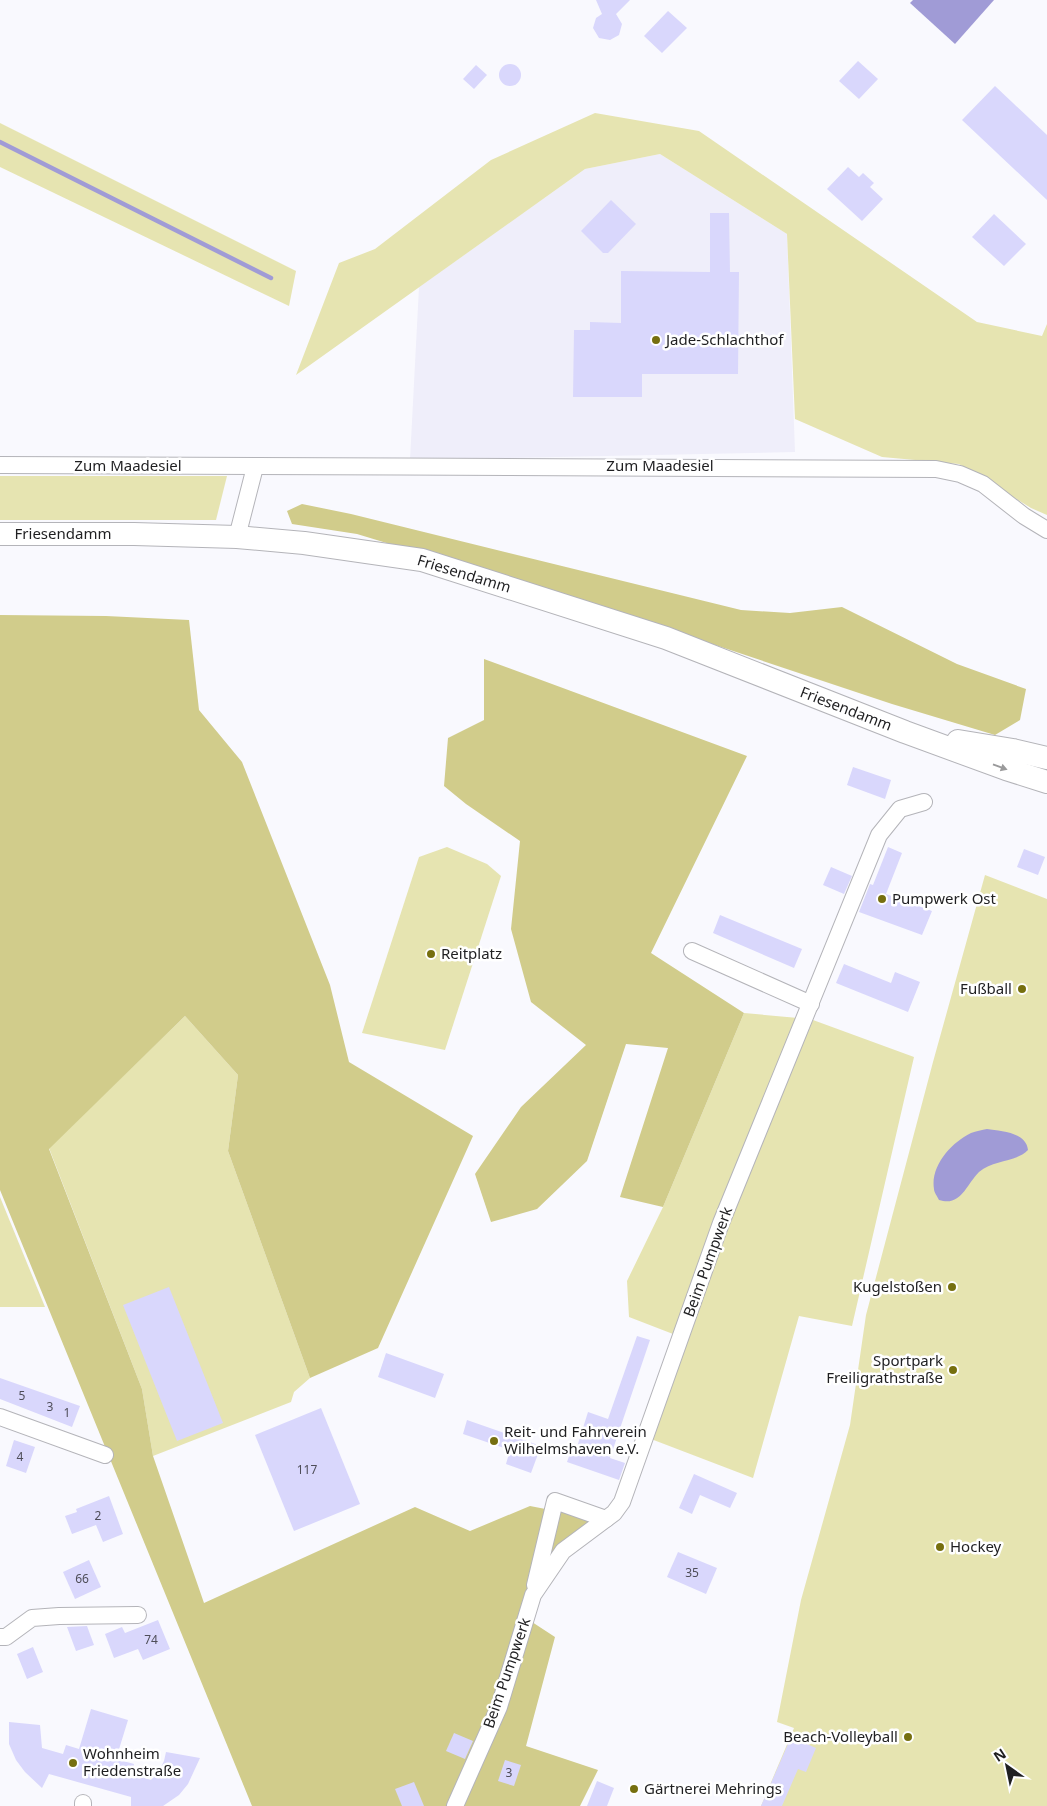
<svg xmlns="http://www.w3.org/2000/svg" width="1047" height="1806" font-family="'Noto Sans',sans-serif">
	<rect width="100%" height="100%" fill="#f9f9fe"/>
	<path fill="#efeefa" d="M660,154L787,234L795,452L410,460L419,287L585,169Z"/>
	<g fill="#e6e4b1">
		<path d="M595,113L699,131L977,322L1042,336L1047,324V515L1031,508L959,464L882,457L795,419L787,234L660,154L585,169L296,375L339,263L375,249L491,160Z"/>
		<path d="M0,123L296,271L289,306L0,167Z"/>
		<path d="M0,476H227L216,520H0Z"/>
		<path d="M447,847L487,864L501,876L445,1050L362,1033L419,857Z"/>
		<path d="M985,875L1047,899V1806H761L794,1728L777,1722L801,1600L850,1425L866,1315L933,1062Z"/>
		<path d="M744,1013L798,1018L673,1334L629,1317L627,1281L663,1207Z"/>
		<path d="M185,1016L238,1075L228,1151L310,1378L294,1392L291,1402L153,1456L142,1389L49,1148Z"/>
		<path d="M813,1020L914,1057L852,1326L799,1316L753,1478L651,1439L726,1225Z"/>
		<path d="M0,1197L45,1307H0Z"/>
	</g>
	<g fill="#d1cc8b">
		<path d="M302,504L351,514L741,610L790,613L842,607L957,664L1026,689L1020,720L995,735L892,704L646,622L357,534L292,524L287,511Z"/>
		<path d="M0,615L106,616L189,620L199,710L242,762L330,985L349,1062L473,1136L378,1348L310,1378L228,1151L238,1075L185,1016L49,1149L142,1389L153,1456L204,1603L415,1507L470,1531L530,1506L597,1519L548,1559L532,1622L555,1637L526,1746L598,1770L580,1806H252L0,1190Z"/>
		<path d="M484,659L747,756L651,953L744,1013L663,1207L620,1197L668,1048L626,1044L587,1161L537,1209L491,1222L475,1174L521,1107L586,1045L531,1002L511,929L520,841L466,804L444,786L448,738L484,720Z"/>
	</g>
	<g fill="#a09bd6">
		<path d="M913,0H994L955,44L910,3Z"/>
		<path d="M987,1129C1001,1131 1026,1132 1028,1150C1015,1163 994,1159 979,1172C966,1185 961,1207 939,1200C937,1196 934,1192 934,1189C930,1166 952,1142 971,1133C976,1131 982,1130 987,1129Z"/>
	</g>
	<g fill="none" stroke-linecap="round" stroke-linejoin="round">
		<path stroke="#a09bd6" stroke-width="4.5" d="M0,142L271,278"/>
	</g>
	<g fill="#d9d7fc">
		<path d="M596,0H630L616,14L622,24L619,35L610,40L599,38L593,28L596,18L602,14Z"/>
		<path d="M668,11L687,28L662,53L644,36Z"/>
		<path d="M858,61L878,79L859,99L839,81Z"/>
		<circle cx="510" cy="75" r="11"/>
		<path d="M476,65L487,75L474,89L463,79Z"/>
		<path d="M995,86L1047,135V200L962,120Z"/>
		<path d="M848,167L859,177L863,173L874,183L870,187L883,199L862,221L827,189Z"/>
		<path d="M611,200L636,224L608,253H603L581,231Z"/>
		<path d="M710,213H729L730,272H739L738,374H642V397H573L574,330H590V322L621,323V271L710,272Z"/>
		<path d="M994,214L1026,244L1004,266L972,237Z"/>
		<path d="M853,767L891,780L885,799L847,785Z"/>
		<path d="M888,847L902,853L886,894L932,911L922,935L859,912L870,884L873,885Z"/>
		<path d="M1024,849L1045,857L1038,875L1017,867Z"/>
		<path d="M831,867L852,876L844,894L823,885Z"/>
		<path d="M720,915L802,949L794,968L713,933Z"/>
		<path d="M844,964L891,983L895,972L920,982L908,1012L836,983Z"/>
		<path d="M169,1287L223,1423L177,1441L123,1305Z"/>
		<path d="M637,1336L650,1340L610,1458L625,1463L619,1480L567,1462L573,1445L577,1447L588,1412L608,1419Z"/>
		<path d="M386,1353L444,1374L435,1398L378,1377Z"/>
		<path d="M0,1378L80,1406L72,1427L0,1399Z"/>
		<path d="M321,1408L360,1504L294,1531L255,1435Z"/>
		<path d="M467,1420L541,1446L531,1473L506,1464L510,1450L463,1434Z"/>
		<path d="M14,1440L35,1447L26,1473L6,1466Z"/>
		<path d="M694,1474L737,1493L730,1508L700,1495L692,1514L679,1508Z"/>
		<path d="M109,1496L123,1534L103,1542L96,1525L72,1534L65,1516L77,1512L76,1509Z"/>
		<path d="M678,1552L717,1568L706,1594L667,1577Z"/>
		<path d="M89,1560L101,1587L75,1599L63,1572Z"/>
		<path d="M158,1620L170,1649L143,1660L138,1649L114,1658L105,1634L122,1627L125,1633Z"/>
		<path d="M87,1626L94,1645L76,1651L67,1627Z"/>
		<path d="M33,1647L43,1672L27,1679L17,1654Z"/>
		<path d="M91,1709L128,1720L116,1759L134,1764L132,1774L151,1780L160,1769L164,1761L166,1752L200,1758L188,1784L179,1795L163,1806H131V1797L49,1774L42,1788L25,1772L16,1760L9,1744V1722L40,1725L42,1748L63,1754L66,1745L79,1749Z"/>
		<path d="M454,1733L473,1741L465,1759L446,1751Z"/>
		<path d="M791,1737L816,1748L806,1772L798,1769L782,1806H761Z"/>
		<path d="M505,1760L521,1765L514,1786L498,1781Z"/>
		<path d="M597,1781L614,1788L607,1806H587Z"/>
		<path d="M414,1782L424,1806H402L395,1789Z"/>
	</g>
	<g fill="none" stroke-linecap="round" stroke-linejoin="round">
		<g stroke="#b4b4b9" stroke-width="18">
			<g id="minor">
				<path d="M0,465C312,467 624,466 936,469L960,474L983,484L1024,516L1047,530"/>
				<path d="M237,537L255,467"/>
				<path d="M692,951L811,1004"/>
				<path d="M0,1417L105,1455"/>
				<path d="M535,1585L555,1501L606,1519"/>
				<path d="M0,1637H6L32,1618L59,1616L138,1615"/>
				<path d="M83,1806V1803"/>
				<path d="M455,1806L499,1707L533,1595L563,1551L614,1513L622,1502L721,1223L879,835L900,809L924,802"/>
			</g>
		</g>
		<g stroke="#b4b4b9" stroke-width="24">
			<g id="secondary">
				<path d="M0,534H134L237,537L304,543L422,560L666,638L905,732L1006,769L1047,782"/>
				<path d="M958,741L1013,750L1047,758"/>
			</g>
		</g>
		<use href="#minor" stroke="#fff" stroke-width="16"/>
		<use href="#secondary" stroke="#fff" stroke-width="22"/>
	</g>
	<defs><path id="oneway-solid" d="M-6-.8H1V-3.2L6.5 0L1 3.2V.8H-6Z" transform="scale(1.25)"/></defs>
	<use fill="#9a9a9b" href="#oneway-solid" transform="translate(1000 767) rotate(20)"/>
	<g fill="#766f0f" stroke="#fff" stroke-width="2">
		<circle cx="656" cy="340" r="5"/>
		<circle cx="882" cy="899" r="5"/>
		<circle cx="431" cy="954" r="5"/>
		<circle cx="1022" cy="989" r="5"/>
		<circle cx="952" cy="1287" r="5"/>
		<circle cx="953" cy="1370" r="5"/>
		<circle cx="494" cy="1441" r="5"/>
		<circle cx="940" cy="1547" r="5"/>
		<circle cx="908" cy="1737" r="5"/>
		<circle cx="73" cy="1763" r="5"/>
		<circle cx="634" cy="1789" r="5"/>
	</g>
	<g text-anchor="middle" stroke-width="5" stroke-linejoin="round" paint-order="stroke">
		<g font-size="12" fill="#4e4d58">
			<text x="22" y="1400">5</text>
			<text x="50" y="1411">3</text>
			<text x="67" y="1417">1</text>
			<text x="20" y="1461">4</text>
			<text x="307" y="1474">117</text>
			<text x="98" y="1520">2</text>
			<text x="692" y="1577">35</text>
			<text x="82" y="1583">66</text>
			<text x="151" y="1644">74</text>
			<text x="509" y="1777">3</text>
		</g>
		<g font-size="15" fill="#1f1f21" stroke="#fff" text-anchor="start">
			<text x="666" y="345">Jade-Schlachthof</text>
			<text x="892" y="904">Pumpwerk Ost</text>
			<text x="441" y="959">Reitplatz</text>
			<text x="1012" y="994" text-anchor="end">Fußball</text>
			<text x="942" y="1292" text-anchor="end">Kugelstoßen</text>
			<text x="943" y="1366" text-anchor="end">Sportpark<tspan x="943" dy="17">Freiligrathstraße</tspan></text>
			<text x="504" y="1437">Reit- und Fahrverein<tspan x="504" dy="17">Wilhelmshaven e.V.</tspan></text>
			<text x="950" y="1552">Hockey</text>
			<text x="898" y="1742" text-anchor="end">Beach-Volleyball</text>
			<text x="83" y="1759">Wohnheim<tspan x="83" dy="17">Friedenstraße</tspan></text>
			<text x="644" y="1794">Gärtnerei Mehrings</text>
		</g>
		<g font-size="15" fill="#1f1f21" stroke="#fff">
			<text x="128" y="471">Zum Maadesiel</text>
			<text x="660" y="471">Zum Maadesiel</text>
			<text x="63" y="539">Friesendamm</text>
			<text transform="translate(464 574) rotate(17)" y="5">Friesendamm</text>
			<text transform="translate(846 709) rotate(21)" y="5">Friesendamm</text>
			<text transform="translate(708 1262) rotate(-70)" y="5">Beim Pumpwerk</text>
			<text transform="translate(507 1673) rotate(-71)" y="5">Beim Pumpwerk</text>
		</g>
	</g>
	<g transform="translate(1007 1766) rotate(327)" stroke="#ffffff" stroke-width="4" paint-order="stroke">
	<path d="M0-4L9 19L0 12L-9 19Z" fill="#1f1f21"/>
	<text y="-8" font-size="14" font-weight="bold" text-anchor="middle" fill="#1f1f21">N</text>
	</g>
</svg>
